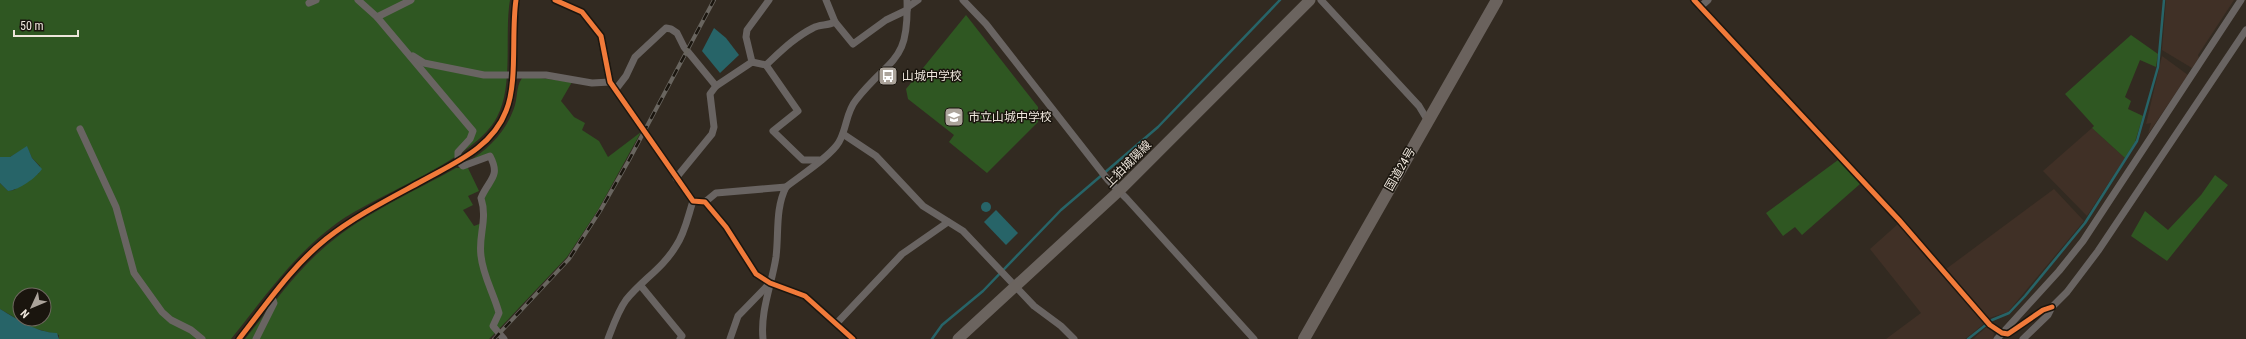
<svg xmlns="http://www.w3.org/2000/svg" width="2246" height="339" font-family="'Roboto Condensed','Noto Sans JP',sans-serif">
	<rect width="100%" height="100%" fill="#322a21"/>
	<g fill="#403026">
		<path d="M2166,0H2234L2198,55L2199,58L2192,68L2162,50Z"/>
		<path d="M2162,56L2188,75L2148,134L2151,123L2146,124Z"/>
		<path d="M2092,128L2125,158L2087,216L2043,171Z"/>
		<path d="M2054,189L2084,221L2008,312L1989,318L1946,269Z"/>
		<path d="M1898,224L1985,323L1965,339H1886L1921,313L1870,249Z"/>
		<path d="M1988,326L1994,333L1993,339H1973Z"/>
	</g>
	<g fill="#2f5722" fill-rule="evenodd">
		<path d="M0,0H510C504,35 514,86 497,117C475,160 379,193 337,223C294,254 264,298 231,339H59V335L33,328L0,309V183L8,191L14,190L39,173L40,166L32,158L27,147L10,157H0ZM20,295H44V319H20Z"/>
		<path d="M966,15L1038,107V122L987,173L949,142L954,135L908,99L906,89Z"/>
		<path d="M2131,35L2158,54L2156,67L2140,60L2125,97L2131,101L2128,109L2143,116L2135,142L2125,158L2092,128L2094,126L2065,94Z"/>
		<path d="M524,76L572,82L561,101L574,117L585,123L582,130L599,141L608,157L641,132L598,210L567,257L500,328H496L500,313L484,262L482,244L487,215L484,198L495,180L490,153L466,163C489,149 507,131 515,105C518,94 516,84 524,76Z"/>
		<path d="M1838,160L1860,184L1802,235L1795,227L1783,236L1766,213Z"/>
		<path d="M456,168H468L479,191L468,196L473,205L463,210L474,226L482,223L479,244L496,309L495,333L489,339H245C272,306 295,272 327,245C365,213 413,192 456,168Z"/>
		<path d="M2215,175L2228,185L2167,261L2131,236L2145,211L2168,230L2201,195Z"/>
	</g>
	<g fill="#276468">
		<path d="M714,28L726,38L739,55L720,73L702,51Z"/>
		<path d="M27,146L32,158L42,169C36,178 19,190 8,191L0,183V157H10Z"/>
		<circle cx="986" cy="207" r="5"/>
		<path d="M996,210L1018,233L1006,245L984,222Z"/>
		<path d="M0,309C19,320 35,332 57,333L59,339H0Z"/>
	</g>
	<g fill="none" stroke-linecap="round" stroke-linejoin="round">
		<g stroke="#276468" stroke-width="2.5">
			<path d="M932,339L942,325L983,291L1061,210L1158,127L1280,0"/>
			<path d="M1968,339L1992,320L2009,313L2025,296L2085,223L2137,141L2158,67L2164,0"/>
		</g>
		<g stroke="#696462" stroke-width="7">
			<path d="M358,0L377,17L473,131L470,139L458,152V161L463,166L490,156C501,177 489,179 481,198C488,220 478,235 481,256C483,276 494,294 499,313L493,326L504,339"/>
			<path d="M555,0L582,12L601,36L610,82L693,201L705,202L726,227L756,274L770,283L805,296L853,339"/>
			<path d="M826,0L835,22L853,44L886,20L907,10"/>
			<path d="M963,0L986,24L1108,180L1127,199L1254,339"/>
			<path d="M1321,0L1419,106L1428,121"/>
			<path d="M1694,0L1899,220L1990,325L2002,333L2008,334L2043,310L2052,307"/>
			<path d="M309,3L316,0"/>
			<path d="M908,7L918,0"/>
			<path d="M1700,7L1708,0"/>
			<path d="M377,17L411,0"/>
			<path d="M413,56L424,63L484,75H546L592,83L610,82"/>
			<path d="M752,62L746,37L747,30L769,0"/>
			<path d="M766,65L798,111L773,131L803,160H819"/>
			<path d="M616,89L626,76L635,57L666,28L671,29L677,33L684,47L716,86"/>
			<path d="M80,129L116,207L134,273L162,312L171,320L191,330L202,339"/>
			<path d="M843,134L876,156L923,206L963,231L1034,306L1061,326L1074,339"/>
			<path d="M676,178L712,134L714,127L710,94L716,86L752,62L766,65C781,51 795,37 813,28C820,24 827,26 835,22"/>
			<path d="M705,202L716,193L786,187"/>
			<path d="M641,286L682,336L680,339"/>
			<path d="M836,324L902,254L948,222"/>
			<path d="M239,339C266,305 291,267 326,239C355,216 389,199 422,181C454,163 492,148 506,111C518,82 511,33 516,0"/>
			<path d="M256,339L274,303L272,297"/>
			<path d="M608,339C613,326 618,311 626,300C641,281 663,268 676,246C685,233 688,216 693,201"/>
			<path d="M730,339L738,316L770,283"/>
			<path d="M763,339C760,311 772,284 776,257C779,233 775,209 786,187C800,176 831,156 839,142C847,128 846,112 856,100C891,56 909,64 907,0"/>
			<path d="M1997,339L2059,271L2083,241L2241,0"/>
			<path d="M2023,339L2048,315L2052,307L2067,292L2098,251L2246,30"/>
		</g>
		<path stroke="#6b645f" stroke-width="11" d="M958,339L1119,191L1310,0"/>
		<path stroke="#6a625d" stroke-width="12" d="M1304,339L1497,0"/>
		<g stroke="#69655f" stroke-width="4">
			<path id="rail" d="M494,339L569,259L600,211L629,160L714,0"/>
		</g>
		<use href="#rail" stroke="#1a150e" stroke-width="2.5" stroke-dasharray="8" stroke-linecap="butt"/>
		<g stroke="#1a150e" stroke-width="8">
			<g id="cycleway">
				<path d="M555,0L582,12L601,36L610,82L693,201L705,202L726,227L756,274L770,283L805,296L853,339"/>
				<path d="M1694,0L1899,220L1990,325L2002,333L2008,334L2043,310L2052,307"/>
				<path d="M239,339C266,305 291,267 326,239C355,216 389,199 422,181C454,163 492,148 506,111C518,82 511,33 516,0"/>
			</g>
		</g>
		<use href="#cycleway" stroke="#f17a3a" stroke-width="5"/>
	</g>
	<defs>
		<g id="bus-square" transform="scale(1)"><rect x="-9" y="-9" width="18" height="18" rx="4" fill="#aca49b" stroke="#1a150e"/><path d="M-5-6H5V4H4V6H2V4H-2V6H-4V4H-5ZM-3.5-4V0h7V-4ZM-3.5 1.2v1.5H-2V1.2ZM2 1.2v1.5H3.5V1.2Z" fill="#fff"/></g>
		<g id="school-square" transform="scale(1)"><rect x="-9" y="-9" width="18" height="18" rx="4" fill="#aca49b" stroke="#1a150e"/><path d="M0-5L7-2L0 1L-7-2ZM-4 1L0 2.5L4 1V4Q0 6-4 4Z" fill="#fff"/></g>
	</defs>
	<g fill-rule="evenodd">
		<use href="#bus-square" x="888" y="76"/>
		<use href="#school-square" x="954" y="117"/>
	</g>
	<g text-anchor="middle" stroke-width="3" stroke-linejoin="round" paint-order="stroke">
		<g font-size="12" fill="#eee6dc" stroke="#1a150e" text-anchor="start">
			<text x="902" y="80">山城中学校</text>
			<text x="968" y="121">市立山城中学校</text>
		</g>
		<g font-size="12" fill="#eee6dc" stroke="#1a150e">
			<text transform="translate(1128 164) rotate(-45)" y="4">上狛城陽線</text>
			<text transform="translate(1400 169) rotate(-60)" y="4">国道24号</text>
		</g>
	</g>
	<g transform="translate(32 307) rotate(226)"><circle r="19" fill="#1a150e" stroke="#6f6960"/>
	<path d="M0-3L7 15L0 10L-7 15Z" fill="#aca49b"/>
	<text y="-6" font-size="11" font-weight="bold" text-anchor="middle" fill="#eee6dc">N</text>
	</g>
	<path d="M14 30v6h64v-6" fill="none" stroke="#eee6dc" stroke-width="2"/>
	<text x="20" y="30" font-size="12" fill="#eee6dc" stroke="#1a150e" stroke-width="3" paint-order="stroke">50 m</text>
</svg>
